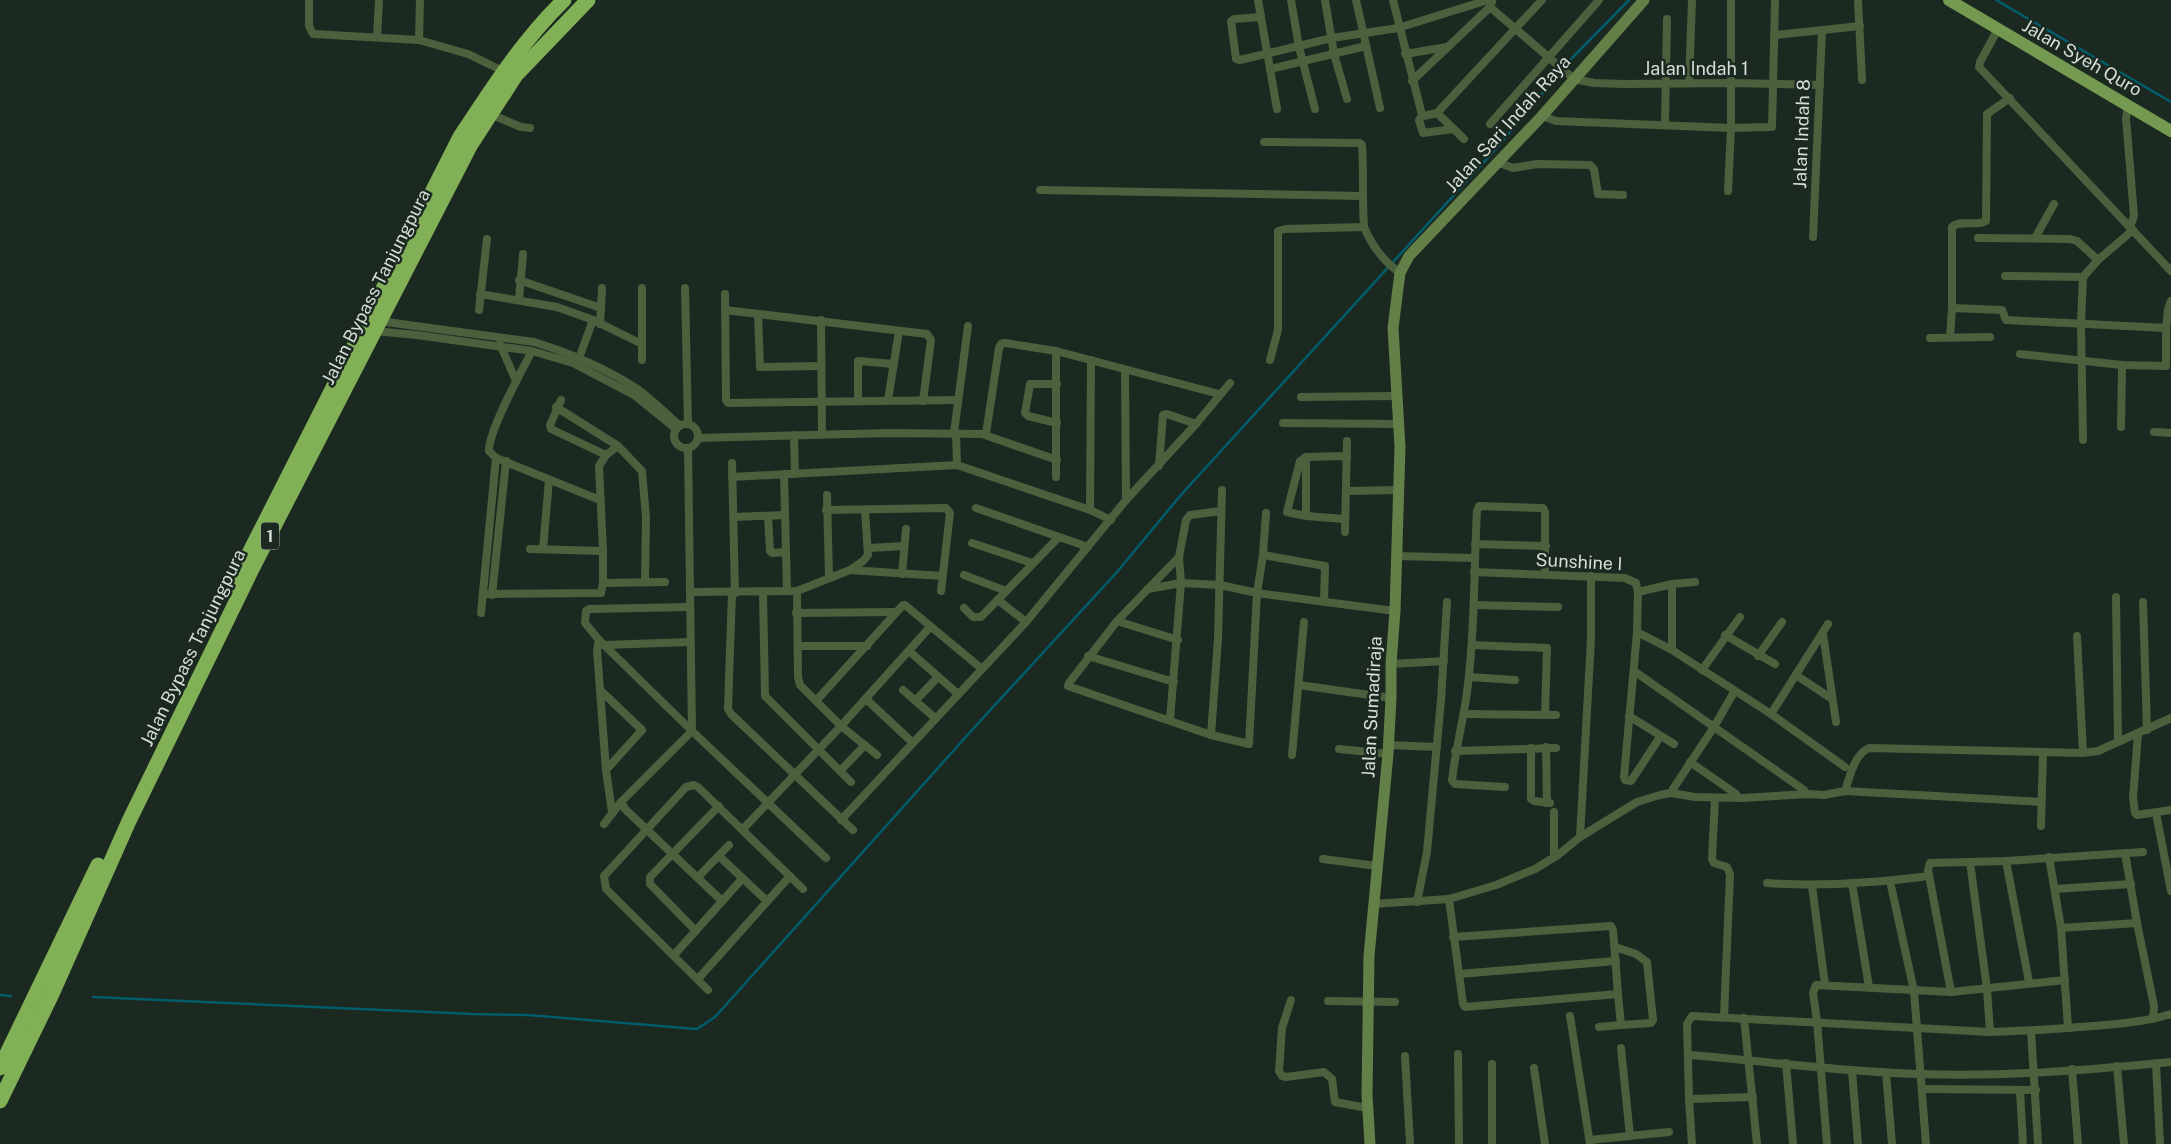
<svg xmlns="http://www.w3.org/2000/svg" width="2171" height="1144" font-family="'Public Sans',sans-serif">
	<rect width="100%" height="100%" fill="#1c2921"/>
	<g fill="none" stroke-linecap="round" stroke-linejoin="round">
		<g stroke="#015d6c" stroke-width="2.5">
			<path d="M1996,0L2171,102"/>
			<path d="M0,995L11,996"/>
			<path d="M93,997L472,1014L528,1015L697,1029L715,1017L972,730L1117,572L1180,496L1495,150L1572,58L1629,0"/>
		</g>
		<g stroke="#4d603e" stroke-width="8">
			<path d="M309,0V26L313,34L419,40L468,54L503,71"/>
			<path d="M1258,0L1277,109"/>
			<path d="M1291,0L1299,47L1315,109"/>
			<path d="M1325,0L1334,54L1347,99"/>
			<path d="M1356,0L1380,108"/>
			<path d="M1393,0L1422,115L1424,116L1437,113L1542,0"/>
			<path d="M1858,0L1862,80"/>
			<path d="M1490,7L1574,79L1594,83L1624,84L1731,83L1820,85"/>
			<path d="M1261,17L1234,19L1231,21L1236,59L1240,60L1332,38L1398,28L1488,0"/>
			<path d="M1998,29L1980,62L1979,67L2171,271"/>
			<path d="M1775,35L1860,26"/>
			<path d="M377,37L379,0"/>
			<path d="M419,40L420,0"/>
			<path d="M1405,54L1447,47"/>
			<path d="M1270,69L1366,46"/>
			<path d="M1412,81L1490,7L1492,2"/>
			<path d="M1689,83L1692,0"/>
			<path d="M2128,105L2126,118L2134,216L2130,227"/>
			<path d="M1437,113L1464,139"/>
			<path d="M490,114L521,127L530,128"/>
			<path d="M1422,116L1419,120L1423,133L1453,129"/>
			<path d="M1542,116L1556,121L1731,128L1772,127L1775,2"/>
			<path d="M1665,123L1667,19"/>
			<path d="M1490,124L1599,0"/>
			<path d="M1264,142L1360,143L1362,145C1364,173 1362,200 1364,227L1285,229L1278,231V330L1270,360"/>
			<path d="M1497,162L1513,168L1537,164L1590,165L1594,169L1598,194L1623,195"/>
			<path d="M1040,190L1362,196"/>
			<path d="M1728,191L1731,128V0"/>
			<path d="M1364,227C1372,246 1383,261 1400,273"/>
			<path d="M1813,237L1822,31"/>
			<path d="M1978,238L2070,239L2077,241L2098,260"/>
			<path d="M2035,238L2054,204"/>
			<path d="M2005,276L2083,277"/>
			<path d="M519,280L601,308"/>
			<path d="M685,288L688,424"/>
			<path d="M480,294L557,307L593,320L642,344"/>
			<path d="M725,294L726,400L728,403L958,400"/>
			<path d="M519,299L523,254"/>
			<path d="M1952,308L2002,310L2006,320L2166,328L2168,309L2171,301"/>
			<path d="M479,310L487,239"/>
			<path d="M725,310L927,334L931,340L923,401"/>
			<path d="M758,314L760,367L821,366"/>
			<path d="M821,320L822,434"/>
			<path d="M379,321L534,342C570,353 605,368 636,388C652,399 666,414 680,426"/>
			<path d="M600,324L602,288"/>
			<path d="M374,331L417,335L532,351L573,363L634,395L676,429"/>
			<path d="M1950,337L1952,308V227C1960,219 1976,227 1986,221L1987,114L2010,98"/>
			<path d="M1930,338L1990,337"/>
			<path d="M500,344L516,381"/>
			<path d="M532,351C522,370 488,432 489,451L496,458L600,500"/>
			<path d="M1056,351V477"/>
			<path d="M2020,354L2122,365L2166,366V328"/>
			<path d="M642,360V288"/>
			<path d="M578,361L593,320"/>
			<path d="M1125,370L1126,500"/>
			<path d="M1057,384H1030L1025,413L1028,416L1057,423"/>
			<path d="M1301,397L1397,396"/>
			<path d="M561,400L550,425L551,429L606,455"/>
			<path d="M888,400L899,331"/>
			<path d="M858,401V361L894,364"/>
			<path d="M556,407L618,446L642,471L646,517L645,582"/>
			<path d="M1283,423L1399,424"/>
			<circle cx="686" cy="436" r="12"/>
			<path d="M2121,427L2122,365"/>
			<path d="M2154,432L2171,433"/>
			<path d="M954,433L968,326"/>
			<path d="M956,433L957,465"/>
			<path d="M986,434L999,348L1001,344L1005,343L1056,351L1219,394"/>
			<path d="M794,435L795,474"/>
			<path d="M698,438L889,433L982,434L1057,460"/>
			<path d="M2083,440L2081,324L2083,277L2098,260L2133,230"/>
			<path d="M732,463L735,593"/>
			<path d="M1159,466L1163,415L1167,414L1196,424"/>
			<path d="M784,474L787,591"/>
			<path d="M732,477L957,465L1090,510L1111,520"/>
			<path d="M1346,491L1398,490"/>
			<path d="M827,495L829,578"/>
			<path d="M976,508L1088,547"/>
			<path d="M826,510L946,508L950,513L941,591"/>
			<path d="M1090,510L1091,360"/>
			<path d="M768,516L770,551L772,553L786,552"/>
			<path d="M1306,516V457"/>
			<path d="M734,517L785,515"/>
			<path d="M1345,519L1306,516L1287,512L1300,461L1306,457L1347,456"/>
			<path d="M1345,532L1347,441"/>
			<path d="M972,543L1032,563"/>
			<path d="M1475,544L1546,546"/>
			<path d="M869,548L904,546"/>
			<path d="M530,549L603,551"/>
			<path d="M543,549L549,480"/>
			<path d="M1263,555L1325,566L1324,602"/>
			<path d="M1397,556L1474,558"/>
			<path d="M1179,557L1117,621L1069,683L1068,686L1211,735L1249,744L1257,593L1263,555L1266,513"/>
			<path d="M850,570L942,576"/>
			<path d="M1474,572L1625,578L1636,583L1638,592L1637,632L1624,777L1625,780L1631,781L1660,737"/>
			<path d="M902,574L906,529"/>
			<path d="M964,575L1006,591"/>
			<path d="M603,583L665,582"/>
			<path d="M1148,589L1181,583L1220,585L1257,593L1395,611"/>
			<path d="M797,591L798,677L800,685L841,726L877,755"/>
			<path d="M690,592L797,591L850,570L863,561L868,555L865,510"/>
			<path d="M1638,592L1672,584L1695,582"/>
			<path d="M732,593L728,709L731,714L853,830"/>
			<path d="M763,593L765,696L851,782"/>
			<path d="M484,594L601,593L603,583V551L599,466L606,455L618,446"/>
			<path d="M492,595L506,461"/>
			<path d="M2116,597L2118,742"/>
			<path d="M998,600L1026,622"/>
			<path d="M2143,602L2147,730"/>
			<path d="M1475,605L1558,607"/>
			<path d="M690,607L589,609L586,611L585,623L599,640L692,731L826,858"/>
			<path d="M964,608L973,617H981L1058,538"/>
			<path d="M481,613L496,458"/>
			<path d="M796,613L896,612"/>
			<path d="M1117,621L1178,640"/>
			<path d="M1637,632L1672,650L1771,714L1845,767"/>
			<path d="M1823,634L1836,722"/>
			<path d="M1725,635L1775,664"/>
			<path d="M2077,636L2083,753"/>
			<path d="M599,640L597,650L606,770L612,812"/>
			<path d="M604,645L690,642"/>
			<path d="M1472,645L1547,648L1545,715"/>
			<path d="M798,646H867"/>
			<path d="M1672,650V584"/>
			<path d="M909,651L958,694"/>
			<path d="M1088,656L1174,682"/>
			<path d="M1758,656L1782,622"/>
			<path d="M1391,664L1444,661"/>
			<path d="M1702,670L1740,617"/>
			<path d="M1634,671L1804,790"/>
			<path d="M1796,675L1832,699"/>
			<path d="M1469,677L1515,680"/>
			<path d="M1299,685L1391,698"/>
			<path d="M600,690L642,730L606,770"/>
			<path d="M903,690L935,718"/>
			<path d="M866,699L912,742"/>
			<path d="M916,700L937,678"/>
			<path d="M816,701L903,605H905L982,669"/>
			<path d="M1465,714L1556,715"/>
			<path d="M1771,714L1828,624"/>
			<path d="M1629,716L1674,744"/>
			<path d="M1170,720L1181,583L1179,557L1186,520L1190,515L1221,511"/>
			<path d="M2138,734L2133,798L2135,813L2137,815L2171,810"/>
			<path d="M1211,735L1218,639L1222,490"/>
			<path d="M1388,745L1437,747"/>
			<path d="M1546,747L1547,803"/>
			<path d="M1531,748V799L1534,801L1550,803"/>
			<path d="M1339,749L1388,754"/>
			<path d="M1455,751L1556,748"/>
			<path d="M1292,755L1304,622"/>
			<path d="M1690,762L1736,794"/>
			<path d="M840,771L865,745"/>
			<path d="M1505,787L1455,784L1452,780C1456,745 1466,711 1469,675C1475,620 1474,566 1477,511L1479,506L1543,508L1545,512V574"/>
			<path d="M1673,789L1714,727L1734,692"/>
			<path d="M1845,791L2041,802"/>
			<path d="M1715,798L1712,859L1714,863L1727,867L1730,874L1724,1017"/>
			<path d="M621,802L625,809L722,901"/>
			<path d="M1554,812V857"/>
			<path d="M2156,813L2171,891"/>
			<path d="M841,820L1026,622L1126,500L1196,424L1230,383"/>
			<path d="M604,824L621,802L692,731L688,449"/>
			<path d="M2041,826L2043,752"/>
			<path d="M743,829L841,726L930,627"/>
			<path d="M1580,837L1591,639V576"/>
			<path d="M2125,853L2137,923L2154,1006L2153,1019"/>
			<path d="M720,857L767,901"/>
			<path d="M2049,857L2061,928L2068,1028"/>
			<path d="M1323,859L1377,866"/>
			<path d="M2006,861L2029,982"/>
			<path d="M1970,862L1987,989L1990,1032"/>
			<path d="M698,877L729,845"/>
			<path d="M1890,881L1914,991L1926,1144"/>
			<path d="M1767,883C1822,887 1874,883 1929,876"/>
			<path d="M1852,883L1869,987"/>
			<path d="M1812,886L1825,985"/>
			<path d="M2055,889L2131,884"/>
			<path d="M1449,899L1463,1004L1465,1007L1618,994L1613,930L1611,926L1453,937"/>
			<path d="M1417,902L1427,852L1441,700L1447,602"/>
			<path d="M1373,904L1449,899L1496,885L1535,869L1558,855L1580,837L1637,802L1660,795L1671,793L1695,797L1742,798L1809,794L1824,795L1845,791C1850,776 1854,755 1869,748L2083,753L2098,751L2171,718"/>
			<path d="M2061,928L2137,923"/>
			<path d="M696,931L650,884V877L719,806"/>
			<path d="M1615,947L1636,954L1647,962L1653,1020L1651,1023L1621,1025L1618,994"/>
			<path d="M674,955L742,879"/>
			<path d="M1459,974L1616,961"/>
			<path d="M698,979L790,876"/>
			<path d="M708,990L606,889L604,876L686,787L694,785L698,787L803,889"/>
			<path d="M1951,992L1928,870L1930,863L2006,861L2143,852"/>
			<path d="M1291,1000L1282,1028L1279,1071L1282,1076L1286,1077L1324,1072L1332,1079L1335,1102L1367,1108"/>
			<path d="M1328,1001L1395,1002"/>
			<path d="M1570,1016L1590,1144"/>
			<path d="M1744,1018L1757,1144"/>
			<path d="M1599,1027L1621,1025"/>
			<path d="M2031,1031L2038,1144"/>
			<path d="M1621,1048L1630,1136"/>
			<path d="M1458,1054L1459,1144"/>
			<path d="M1689,1055C1766,1061 1843,1072 1920,1074C2004,1077 2088,1070 2171,1062"/>
			<path d="M1405,1056L1410,1144"/>
			<path d="M1786,1063L1793,1144"/>
			<path d="M1492,1064V1144"/>
			<path d="M2156,1064L2160,1144"/>
			<path d="M2117,1066L2124,1144"/>
			<path d="M1534,1068L1545,1144"/>
			<path d="M2072,1069L2078,1144"/>
			<path d="M1852,1071L1858,1144"/>
			<path d="M1886,1073L1892,1144"/>
			<path d="M1922,1089L2036,1090"/>
			<path d="M2020,1090L2023,1144"/>
			<path d="M1689,1099L1753,1097"/>
			<path d="M1590,1140L1669,1132"/>
			<path d="M1692,1144L1689,1099L1687,1024L1692,1016L1990,1032C2016,1031 2042,1030 2068,1028C2103,1025 2137,1024 2171,1014"/>
			<path d="M1827,1144L1817,1021L1813,993L1816,985L1951,992L2065,980"/>
		</g>
		<path stroke="#638049" stroke-width="11" d="M1370,1144L1367,1095L1369,956L1388,754L1391,698V664L1395,611L1400,447L1393,328L1400,273L1409,256L1542,116L1644,0"/>
		<path stroke="#749950" stroke-width="12" d="M1949,0L2171,131"/>
		<g stroke="#82b057" stroke-width="15">
			<path d="M232,587L460,137C492,88 523,40 564,0"/>
			<path d="M0,1068L98,865"/>
			<path d="M0,1101L52,994L129,821L252,569L470,146L516,75L588,0"/>
		</g>
	</g>
	<g text-anchor="middle" stroke-width="5" stroke-linejoin="round" paint-order="stroke">
		<rect fill="#1c2921" stroke="#9ea8a1" stroke-width="1" x="261" y="522.5" width="18" height="27" rx="4"/>
		<g font-size="16" font-weight="bold" fill="#d5ded8">
			<text x="270" y="542">1</text>
		</g>
		<g font-size="18" fill="#d5ded8" stroke="#1c2921">
			<text transform="translate(2082 58) rotate(30)" y="6">Jalan Syeh Quro</text>
			<text x="1696" y="75">Jalan Indah 1</text>
			<text transform="translate(1508 124) rotate(-48)" y="6">Jalan Sari Indah Raya</text>
			<text transform="translate(1802 134) rotate(-88)" y="6">Jalan Indah 8</text>
			<text transform="translate(376 287) rotate(-63)" y="6">Jalan Bypass Tanjungpura</text>
			<text transform="translate(1579 562) rotate(3)" y="6">Sunshine I</text>
			<text transform="translate(193 648) rotate(-64)" y="6">Jalan Bypass Tanjungpura</text>
			<text transform="translate(1372 707) rotate(-87)" y="6">Jalan Sumadiraja</text>
		</g>
	</g>
</svg>
